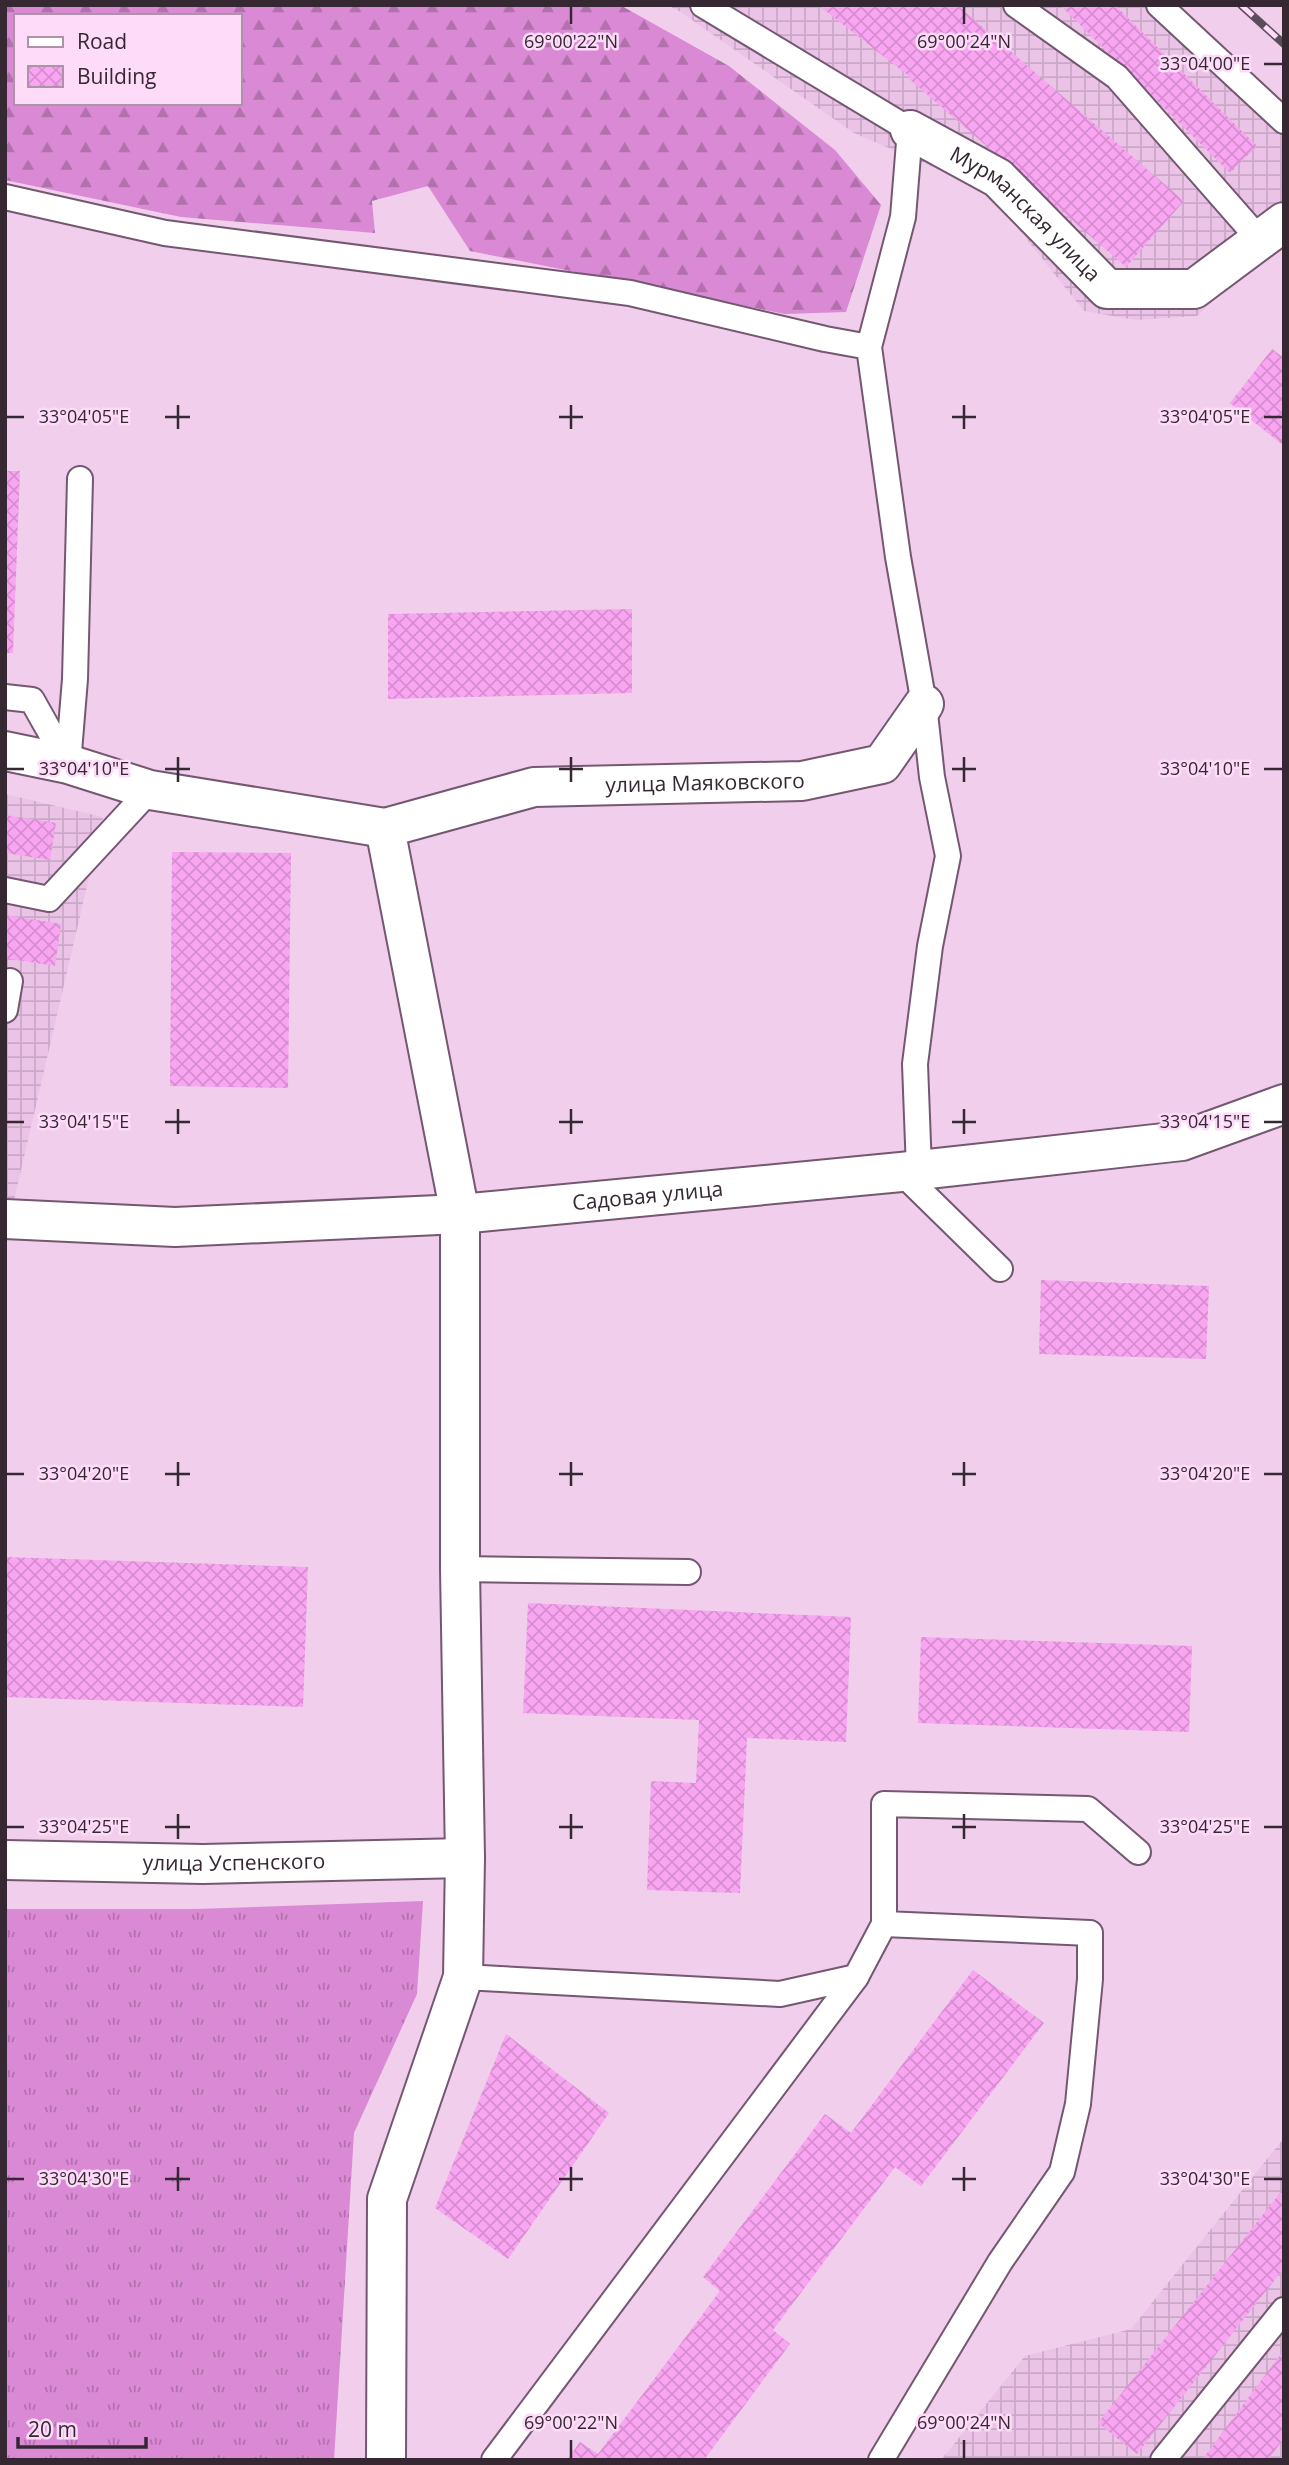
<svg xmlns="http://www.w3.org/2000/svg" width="1289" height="2465" font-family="'Open Sans',sans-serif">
	<defs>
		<pattern id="industrial-grid" width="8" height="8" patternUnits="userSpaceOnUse" patternTransform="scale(1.75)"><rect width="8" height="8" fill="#ebc3e7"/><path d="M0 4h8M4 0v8" fill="none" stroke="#caa8c7"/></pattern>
		<pattern id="grass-tufts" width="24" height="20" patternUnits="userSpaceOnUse" patternTransform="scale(1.75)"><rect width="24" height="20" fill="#da89d4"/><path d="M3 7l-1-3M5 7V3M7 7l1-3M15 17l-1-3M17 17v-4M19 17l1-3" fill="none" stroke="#b270ad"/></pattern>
		<pattern id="forest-firs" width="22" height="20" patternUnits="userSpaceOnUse" patternTransform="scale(1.75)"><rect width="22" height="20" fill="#da89d4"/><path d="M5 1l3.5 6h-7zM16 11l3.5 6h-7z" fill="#b270ad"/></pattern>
		<pattern id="building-cross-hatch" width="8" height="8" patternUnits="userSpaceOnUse" patternTransform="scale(1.75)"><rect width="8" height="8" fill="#f9a5f2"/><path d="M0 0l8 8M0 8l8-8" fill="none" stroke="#d68ed0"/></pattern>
	</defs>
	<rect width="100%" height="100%" fill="#f0ceec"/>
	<g fill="url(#industrial-grid)">
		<path d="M667,5H1166L1284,106V229L1268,248L1197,316L1136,320L1084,311L988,191L854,133L679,11Z"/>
		<path d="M5,794L103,817L11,1213L5,1212Z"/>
		<path d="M1284,2138V2460H941L1025,2356L1131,2329Z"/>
	</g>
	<path fill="url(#grass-tufts)" d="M423,1901L417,1994L354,2133L334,2460H5V1909H196Z"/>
	<path fill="url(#forest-firs)" fill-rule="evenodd" d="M5,5H620L729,66L835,150L881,205L846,312L785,314L470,251L428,186L372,201L375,233L181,217L5,180ZM16,16H240V103H16Z"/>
	<g fill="url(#building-cross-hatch)">
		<path d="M818,5H957L1184,201L1126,267L908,78L910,77Z"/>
		<path d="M1060,5H1115L1257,146L1230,173Z"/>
		<path d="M1272,349L1284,358V446L1230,403Z"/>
		<path d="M5,471H20L13,653H5Z"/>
		<path d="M632,609V693L388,699V614Z"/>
		<path d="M5,815L56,823L50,860L5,853Z"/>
		<path d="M172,852L291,853L288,1088L170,1086Z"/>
		<path d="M5,915L61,924L55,966L5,958Z"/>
		<path d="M1041,1280L1209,1286L1206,1359L1039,1354Z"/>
		<path d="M5,1557L308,1567L303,1707L5,1697Z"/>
		<path d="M528,1603L851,1617L846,1742L747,1738L740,1893L647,1890L651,1781L696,1783L699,1720L523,1713Z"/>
		<path d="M921,1637L1192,1646L1189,1732L918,1723Z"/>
		<path d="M973,1970L1044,2023L921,2186L895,2167L773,2330L790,2344L704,2460H567L580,2442L598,2454L720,2291L703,2277L825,2114L851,2133Z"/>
		<path d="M506,2034L609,2113L508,2259L435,2208Z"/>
		<path d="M1284,2188V2268L1137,2454L1098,2423Z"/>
		<path d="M1284,2350V2438L1268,2460H1202Z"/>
	</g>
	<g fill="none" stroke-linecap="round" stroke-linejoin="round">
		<g stroke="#745771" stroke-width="28">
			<g id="service">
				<path d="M703,5L910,130L903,217L869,347L898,557L924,704L932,777L948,856L930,946L915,1064L919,1170"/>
				<path d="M1016,5L1117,77L1259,239"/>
				<path d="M1159,5L1284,121"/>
				<path d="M5,197L165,233L630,293L825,339L869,347"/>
				<path d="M5,697L32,700L68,764"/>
				<path d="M68,764L75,679L80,479"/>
				<path d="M5,890L49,899L150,790"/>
				<path d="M5,1010L10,981"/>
				<path d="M901,1172L1000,1269"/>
				<path d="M460,1569L688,1572"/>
				<path d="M463,1977L780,1994L856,1977L884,1924"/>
				<path d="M494,2460L856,1977"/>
				<path d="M881,2460L1000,2262L1062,2172L1078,2104L1090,1979V1933L884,1924V1804L1088,1809L1138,1852"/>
				<path d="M1163,2460L1284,2310"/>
			</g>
		</g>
		<g stroke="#745771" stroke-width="42">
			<g id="minor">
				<path id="s1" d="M910,130L998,178L1107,289H1194L1284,222"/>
				<path id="s2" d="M5,751L68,764L150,790L385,828L534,787L802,781L882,764L924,704"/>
				<path d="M385,828L460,1214V1569L465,1858L463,1977L387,2199L386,2460"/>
				<path id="s3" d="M5,1219L175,1227L460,1214L901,1172L1182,1141L1284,1104"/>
				<path id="s4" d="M5,1860L203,1864L465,1858"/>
			</g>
		</g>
		<use href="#service" stroke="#fff" stroke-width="24"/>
		<use href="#minor" stroke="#fff" stroke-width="38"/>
		<g stroke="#5d4c5b" stroke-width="8">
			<path id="rail" d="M1241,5L1284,44"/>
		</g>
		<use href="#rail" stroke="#fddbf9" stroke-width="5" stroke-dasharray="16" stroke-linecap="butt"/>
	</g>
	<path fill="none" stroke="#352833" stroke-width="2.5" d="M571,7V24M964,7V24M1264,64H1282M178,405V429M571,405V429M964,405V429M7,417H24M165,417H190M559,417H583M952,417H976M1264,417H1282M178,757V782M571,757V782M964,757V782M7,769H24M165,769H190M559,769H583M952,769H976M1264,769H1282M178,1109V1134M571,1109V1134M964,1109V1134M7,1122H24M165,1122H190M559,1122H583M952,1122H976M1264,1122H1282M178,1462V1486M571,1462V1486M964,1462V1486M7,1474H24M165,1474H190M559,1474H583M952,1474H976M1264,1474H1282M178,1814V1839M571,1814V1839M964,1814V1839M7,1827H24M165,1827H190M559,1827H583M952,1827H976M1264,1827H1282M178,2167V2191M571,2167V2191M964,2167V2191M7,2179H24M165,2179H190M559,2179H583M952,2179H976M1264,2179H1282M571,2440V2458M964,2440V2458"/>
	<g text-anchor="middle" stroke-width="5" stroke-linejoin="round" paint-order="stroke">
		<g font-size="21" fill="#352833" stroke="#fddbf9">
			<text dy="7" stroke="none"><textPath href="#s1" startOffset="144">Мурманская улица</textPath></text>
			<text dy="7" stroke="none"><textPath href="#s2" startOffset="714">улица Маяковского</textPath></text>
			<text dy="7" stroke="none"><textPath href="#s3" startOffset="644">Садовая улица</textPath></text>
			<text dy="7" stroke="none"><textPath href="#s4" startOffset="229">улица Успенского</textPath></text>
		</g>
	</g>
	<g font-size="18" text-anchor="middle" fill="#352833" stroke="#fddbf9" stroke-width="5" stroke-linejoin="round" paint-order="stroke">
		<text x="571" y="48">69°00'22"N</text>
		<text x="964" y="48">69°00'24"N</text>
		<text x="1205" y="70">33°04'00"E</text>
		<text x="1205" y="423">33°04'05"E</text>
		<text x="84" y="423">33°04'05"E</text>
		<text x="84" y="775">33°04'10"E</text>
		<text x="1205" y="775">33°04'10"E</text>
		<text x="1205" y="1128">33°04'15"E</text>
		<text x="84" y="1128">33°04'15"E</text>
		<text x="1205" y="1480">33°04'20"E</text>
		<text x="84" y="1480">33°04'20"E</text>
		<text x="1205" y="1833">33°04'25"E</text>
		<text x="84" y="1833">33°04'25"E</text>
		<text x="1205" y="2185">33°04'30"E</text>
		<text x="84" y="2185">33°04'30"E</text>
		<text x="571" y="2429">69°00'22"N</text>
		<text x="964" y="2429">69°00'24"N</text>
	</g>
	<rect width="1289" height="2465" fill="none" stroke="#352833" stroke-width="14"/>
	<rect x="14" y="14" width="228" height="91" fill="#fddbf9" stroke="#ad93aa" stroke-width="2"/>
	<rect x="28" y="37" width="35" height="10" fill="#ffffff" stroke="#ad93aa" stroke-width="2"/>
	<text x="77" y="49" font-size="21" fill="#352833">Road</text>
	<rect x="28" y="66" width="35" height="21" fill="url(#building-cross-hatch)" stroke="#ad93aa" stroke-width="2"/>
	<text x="77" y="84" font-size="21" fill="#352833">Building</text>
	<path d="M18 2437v10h128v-10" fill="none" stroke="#352833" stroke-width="3.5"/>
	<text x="28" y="2437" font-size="21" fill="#352833" stroke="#fddbf9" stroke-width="5" paint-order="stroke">20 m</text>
</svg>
